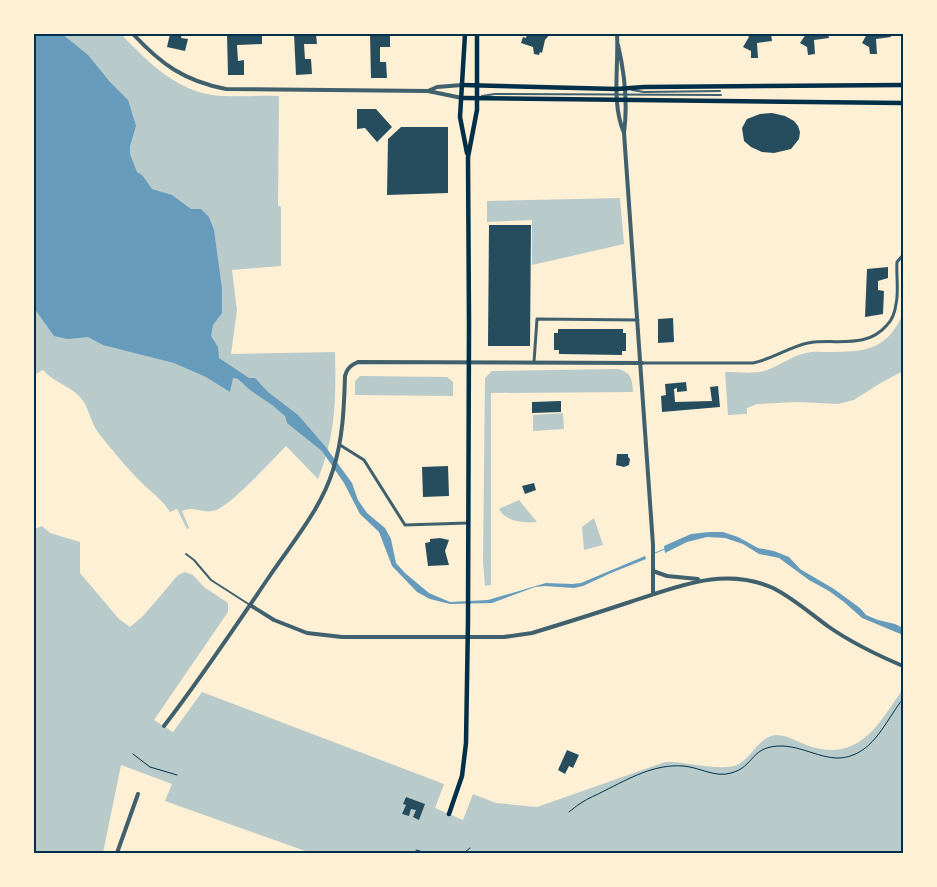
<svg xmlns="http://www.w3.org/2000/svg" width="937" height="887" font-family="Literata,serif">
	<rect width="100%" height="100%" fill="#fdf0d5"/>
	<g fill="#b9caca">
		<path d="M34,34H121C146,60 175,90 213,95C235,98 258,95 279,96L278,205L281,207V266L232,270L237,310L231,354L335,352C336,400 336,434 318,479L286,446C271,461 233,504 216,510C202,515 197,505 182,511L189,528L187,529L177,509L170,512C163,501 155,495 146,487C129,471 114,452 100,435C90,423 89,406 80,397C69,385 56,384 43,370L34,375Z"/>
		<path d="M620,198L624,244L532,265V220L487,222V201Z"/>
		<path d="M903,313V371L879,384L854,400L838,404L797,402L757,404L747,408V414L728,415L725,372C738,372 752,374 764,371C778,367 791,356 806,353C813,351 822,352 829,352C865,352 888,350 903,313Z"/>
		<path d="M618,369C632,373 632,379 633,392L491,393V585L485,586L483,563L485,378L492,371Z"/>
		<path d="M360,376L447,377L453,382V396L355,395V381Z"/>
		<path d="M563,413L564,429L533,431V415Z"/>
		<path d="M519,500L537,522C524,523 506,522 499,509Z"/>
		<path d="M594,518L603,545L584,550L582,527Z"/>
		<path d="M42,526L50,533L80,542V573L119,619L130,627L144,615L178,575L185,572L193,575L204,587L228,603V612L154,720L173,732L202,692L444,784L435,808L463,820L473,794L496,803L537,807L665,762H673C688,763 724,771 737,765C752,758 759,736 776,735C789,735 801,744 812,747C861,761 879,723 903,689V853H311L165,801L172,784L121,765L103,853H34V529Z"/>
	</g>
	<g fill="#669bbc">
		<path d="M34,34H62L88,55L110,82L128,100L136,126L130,146V154L137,172L142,175L152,189L172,195L191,209H201L209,217L214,230L222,289V313L213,325L211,336L218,347L219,358L249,378H255L268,392L298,415L325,446L352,483L358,500L367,513L385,528L391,539L396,563L405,573L429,593L450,602L488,600L546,583L572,584L581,583L645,556L646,559L611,573L583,586L574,588L545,586L535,587L492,603L450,604L430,599L417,592L392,566L379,532L360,514L344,483L322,451L287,423L285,416L272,405L250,390L238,379L233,378L230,392L206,377L174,363L103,345L88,337L68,339L54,336L34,308Z"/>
		<path d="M709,532H723L738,537L758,548L774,551L789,557L800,569L834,589L860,608L866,615L878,620L895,624L903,628V635L862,618L844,602L829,591L809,580L779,558L759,554L743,544L725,538L707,537L687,542L665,553L664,546L691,534Z"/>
	</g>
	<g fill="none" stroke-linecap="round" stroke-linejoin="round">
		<path stroke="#669bbc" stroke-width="1" d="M655,553L665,549"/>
	</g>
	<g fill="#264d5e">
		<path d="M170,34H182L181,38L188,39L185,51L167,47Z"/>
		<path d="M227,34H262V44L237,45L238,61L244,60V75H228Z"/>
		<path d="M294,34H316L317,44H304L305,59H311L312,74L296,75Z"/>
		<path d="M370,34H390V47H380V62H386L387,78H371Z"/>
		<path d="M527,34H550L545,40L542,53L540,52L539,55L534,54L533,47L521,43L523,37L526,38Z"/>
		<path d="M749,34L761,35L771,34L772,41L757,43L758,58H751V51L743,47L749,37L748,36Z"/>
		<path d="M806,34H828L829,38L814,40L815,54L808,55L807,47L800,43Z"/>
		<path d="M867,34H890L891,37L876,39L877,54H870L869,47L862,43Z"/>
		<path d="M357,109H376L392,127L377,142L365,128L357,129Z"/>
		<path d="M772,113L785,116L794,121L798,126L800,132L799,139L791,149L774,153L762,152L751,147L744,141L742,128L747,119L760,114Z"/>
		<path d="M401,127H448V193L387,195L388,139Z"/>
		<path d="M489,225H531L530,346H488Z"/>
		<path d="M888,267V278L878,281V290L884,291L883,314L865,317L867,269Z"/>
		<path d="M673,318L674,342L658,343V319Z"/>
		<path d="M558,329H623V333H626V351H622V355L559,354V350H554V333H558Z"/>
		<path d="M686,382L687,391L677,392V388L674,389L675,402L712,401L710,387L718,386L720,407L662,412L661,396L666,395L665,384Z"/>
		<path d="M561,401V412L532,413V402Z"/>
		<path d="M617,454H628V457L630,459L629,465L624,467L616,465Z"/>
		<path d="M448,466L449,496L423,497L422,467Z"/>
		<path d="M534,483L536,490L525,494L522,486Z"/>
		<path d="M440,538L449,540L445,551L449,565L428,566L425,543L430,542V539Z"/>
		<path d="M567,750L579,755L573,768L569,766L565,774L558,770Z"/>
		<path d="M406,797L425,804L419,820L413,817L416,810L411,809L409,816L402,814L406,805L403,804Z"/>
	</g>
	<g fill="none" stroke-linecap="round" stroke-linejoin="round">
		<g stroke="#003049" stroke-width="1">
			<path d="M133,754L150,767L177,775"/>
			<path d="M569,812C573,809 576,806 581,803C588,798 597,795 604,791C630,778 654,764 683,766C699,767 715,778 731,773C755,767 750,745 783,746C807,747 830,765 853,755C877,746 888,717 903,699"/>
			<path d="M416,850L427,853"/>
			<path d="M464,853L470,848"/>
		</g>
		<g stroke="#3f606c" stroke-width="2">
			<path d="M632,90L644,92L720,91"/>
			<path d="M482,96L495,94L721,95"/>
			<path d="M186,554L194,560L211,580L250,605"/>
		</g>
		<g stroke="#3f606c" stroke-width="3">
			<path d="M534,362L537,319L638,320"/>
			<path d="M642,363H753C773,359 789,347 808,343C835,338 866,350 887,325C892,320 895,312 896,304C899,291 896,276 897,262L903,255"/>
			<path d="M340,445L364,460L405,525L468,523"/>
		</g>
		<g stroke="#3f606c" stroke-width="4">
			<path d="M133,34C161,64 184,81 226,89L428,91L462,98"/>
			<path d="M617,34C619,66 611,102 624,133"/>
			<path d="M618,45C625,75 628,103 624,133L653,545V594"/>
			<path d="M428,91L437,87L462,85"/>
			<path d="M653,571L667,576L698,579"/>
			<path d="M250,605L274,620L307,633L342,637H504L532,633C565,623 597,613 630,602C677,587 724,566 773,588C793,598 811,614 829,627C852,643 877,655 903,666"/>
			<path d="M164,726C201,678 235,627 269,577C292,543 321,509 333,470C343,439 344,408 345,376C347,368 351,365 358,362L642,363"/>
			<path d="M117,853L138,794"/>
		</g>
		<g stroke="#003049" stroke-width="4.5">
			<path d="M465,34L460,117L467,153"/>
			<path d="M462,85L617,89L644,87L903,85"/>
			<path d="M462,98L903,103"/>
			<path d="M449,814L462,776L466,743L468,621L469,323L468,157L477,110V34"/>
		</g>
	</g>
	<rect width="937" height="887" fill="none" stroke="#fdf0d5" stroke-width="70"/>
	<rect x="35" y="35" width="867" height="817" fill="none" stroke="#003049" stroke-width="2"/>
</svg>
